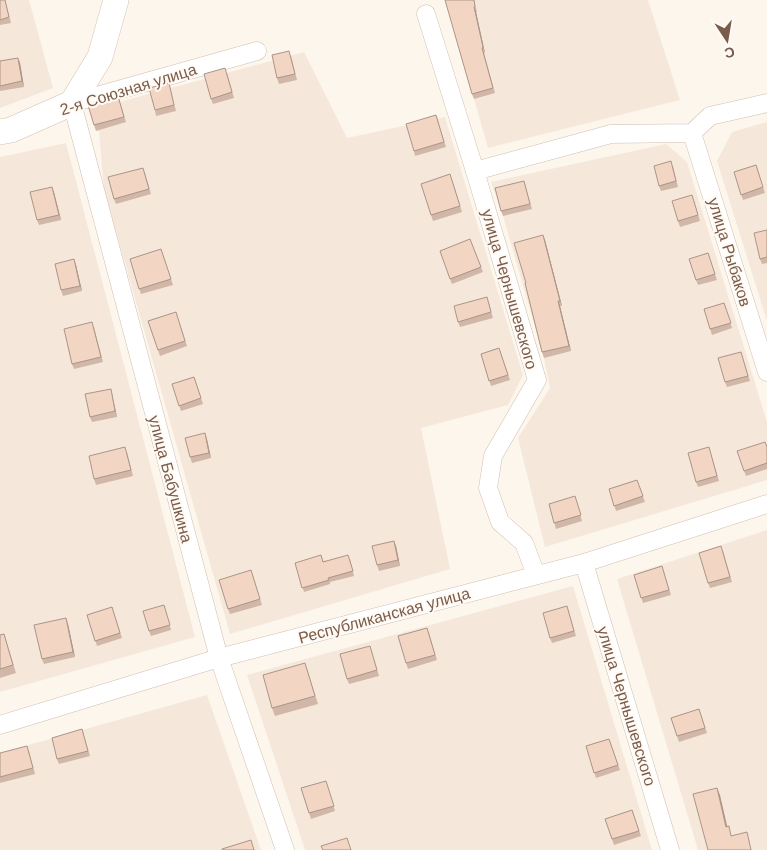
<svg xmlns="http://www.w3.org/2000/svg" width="767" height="850" font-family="Arial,sans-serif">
	<rect width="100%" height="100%" fill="#fdf6ec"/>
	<g fill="#f5e8da">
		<path d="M0,0H29L53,88L0,108Z"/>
		<path d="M446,0H648L680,100L488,148Z"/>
		<path d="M304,52L347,138L445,117L523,375L508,405L421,428L450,569L230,634L104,189L97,108Z"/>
		<path d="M767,122V321L717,161L732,132Z"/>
		<path d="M66,143L195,637L0,692V157Z"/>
		<path d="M666,144L687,162L767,422V480L545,547L518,438L550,388L544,358L503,216L491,182Z"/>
		<path d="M767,530V850H698L617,579Z"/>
		<path d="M573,586L652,850H305L247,675Z"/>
		<path d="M207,695L261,850H0V753Z"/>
	</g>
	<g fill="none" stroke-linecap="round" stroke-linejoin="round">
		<g stroke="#d1beb0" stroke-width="19">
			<g id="street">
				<path d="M426,14L475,171L537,380L493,456L488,488L500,522L524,543L536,575"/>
				<path d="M257,51L72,103L219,658L285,850"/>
				<path d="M692,133L767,372"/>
				<path d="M475,171L611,134L692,133L710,116L767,103"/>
				<path d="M584,563L670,850"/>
				<path d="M0,725L219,658L584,563L767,504"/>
			</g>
		</g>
		<g stroke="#d6c0b0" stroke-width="26">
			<path id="secondary" d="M0,132L11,130L72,103L100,57L116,0"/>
		</g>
		<use href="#street" stroke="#fff" stroke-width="18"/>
		<use href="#secondary" stroke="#fff" stroke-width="25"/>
	</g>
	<g fill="#d1b7a8">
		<path d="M0,0H5L11,23L0,25Z"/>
		<path d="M474,0L477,12H476L485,53H484L495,93L474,99L472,94Z"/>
		<path d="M291,56L297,80L279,84L277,78Z"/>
		<path d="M18,58L20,63L24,87L0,91V61Z"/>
		<path d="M227,73L234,98L213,104L211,99Z"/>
		<path d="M169,83L176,111L156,116L155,110Z"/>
		<path d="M118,96L126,122L96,131L94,125Z"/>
		<path d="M436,115L446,147L415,156L414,151Z"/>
		<path d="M756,165L765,193L743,200L734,172Z"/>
		<path d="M673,166L678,187L661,191L659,186Z"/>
		<path d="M145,173L151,194L116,204L114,199Z"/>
		<path d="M450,174L462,212L433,221L421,184Z"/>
		<path d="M524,181L532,209L503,216L501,211Z"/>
		<path d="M52,187L61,220L39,225L37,220Z"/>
		<path d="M694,201L700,221L680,227L678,221Z"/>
		<path d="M767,230V263L762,264L760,259Z"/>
		<path d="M470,239L483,272L452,284L440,251Z"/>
		<path d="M545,240L562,306H560L571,351L544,358L542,352L526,283Z"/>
		<path d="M161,249L173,285L141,294L130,259Z"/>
		<path d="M708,253L717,280L698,285L696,280Z"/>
		<path d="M76,265L82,291L63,296L61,290Z"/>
		<path d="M489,303L493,318L460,327L458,322Z"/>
		<path d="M724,303L732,328L712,335L704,309Z"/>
		<path d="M176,312L187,346L160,356L148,321Z"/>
		<path d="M94,327L103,362L74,369L72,364Z"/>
		<path d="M499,348L510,380L491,386L481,354Z"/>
		<path d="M741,352L750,381L727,387L725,382Z"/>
		<path d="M194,377L203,404L181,411L172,384Z"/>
		<path d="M112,394L117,417L92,422L90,417Z"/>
		<path d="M205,433L211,458L192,463L190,457Z"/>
		<path d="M709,447L719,481L698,487L696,482Z"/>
		<path d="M767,447V469L746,476L737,451Z"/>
		<path d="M127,452L133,476L96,485L94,479Z"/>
		<path d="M637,480L645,502L616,511L609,489Z"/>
		<path d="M577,502L582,521L556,529L549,504Z"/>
		<path d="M396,546L400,566L379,571L377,565Z"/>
		<path d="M723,551L732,582L710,588L708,583Z"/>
		<path d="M350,559L354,576L330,582V584L304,592L295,563Z"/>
		<path d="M662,566L671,595L643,603L634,575Z"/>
		<path d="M251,570L262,605L230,614L228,609Z"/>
		<path d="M164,605L171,630L151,636L149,631Z"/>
		<path d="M567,606L576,636L552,643L550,638Z"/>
		<path d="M112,607L122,638L97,646L87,615Z"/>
		<path d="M68,624L75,657L44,664L42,659Z"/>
		<path d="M429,633L437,660L408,669L406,663Z"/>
		<path d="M4,634L16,673L0,678V635Z"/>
		<path d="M370,646L379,676L349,684L347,679Z"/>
		<path d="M305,663L318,704L275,716L272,708Z"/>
		<path d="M699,709L707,733L679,742L677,736Z"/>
		<path d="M82,729L90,756L59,764L57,759Z"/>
		<path d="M609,739L620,770L596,778L586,746Z"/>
		<path d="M29,751L35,774L0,783V753Z"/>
		<path d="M326,781L335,811L311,819L301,788Z"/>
		<path d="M632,810L641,836L614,845L605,819Z"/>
	</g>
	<g fill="#aa9588">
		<path d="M474,7L476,12L485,53L483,47Z"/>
		<path d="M18,58L20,63L24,87L22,81Z"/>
		<path d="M52,187L54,192L61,220L59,215Z"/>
		<path d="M543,235L545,240L562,306L560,301Z"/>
		<path d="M74,259L76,265L82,291L80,286Z"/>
		<path d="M558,301L560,306L571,351L569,346Z"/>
		<path d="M111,389L112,394L117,417L115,411Z"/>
		<path d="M205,433L207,439L211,458L209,453Z"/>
		<path d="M394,541L396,546L400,566L398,560Z"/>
		<path d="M66,618L68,624L75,657L73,652Z"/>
		<path d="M717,788L720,795L729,834L726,827Z"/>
	</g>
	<g fill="#f3d5c3" stroke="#aa9588">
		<path d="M0,0H5L9,17L0,20Z"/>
		<path d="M445,0H474L475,6L474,7L483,47L482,48L493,88L472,94Z"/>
		<path d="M289,51L295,74L277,78L272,55Z"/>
		<path d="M18,58L22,81L0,86V61Z"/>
		<path d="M225,68L232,92L211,99L204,74Z"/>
		<path d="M169,83L174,105L155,110L149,88Z"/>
		<path d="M118,96L124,117L94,125L88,105Z"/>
		<path d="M436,115L444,142L414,151L406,124Z"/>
		<path d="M671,161L676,181L659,186L654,166Z"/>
		<path d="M756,165L763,187L741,195L734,172Z"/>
		<path d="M143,168L149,189L114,199L108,177Z"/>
		<path d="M450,174L460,206L431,215L421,184Z"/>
		<path d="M524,181L530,204L501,211L495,188Z"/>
		<path d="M52,187L59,215L37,220L30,192Z"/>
		<path d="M692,195L698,215L678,221L672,201Z"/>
		<path d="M767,230V257L760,259L754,233Z"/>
		<path d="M543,235L560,301H558L569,346L542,352L525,283H526L514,243Z"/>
		<path d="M470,239L481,267L450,279L440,251Z"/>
		<path d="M161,249L171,279L139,289L130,259Z"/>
		<path d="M708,253L715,274L696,280L689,259Z"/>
		<path d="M74,259L80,286L61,290L55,264Z"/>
		<path d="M487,297L491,312L458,322L454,306Z"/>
		<path d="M724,303L731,323L710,329L704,309Z"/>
		<path d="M176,312L185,341L158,350L148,321Z"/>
		<path d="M92,322L101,357L72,364L64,329Z"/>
		<path d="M499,348L508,375L489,381L481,354Z"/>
		<path d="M741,352L748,376L725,382L718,358Z"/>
		<path d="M194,377L201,398L179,406L172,384Z"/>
		<path d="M111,389L115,411L90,417L85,394Z"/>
		<path d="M205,433L209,453L190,457L185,438Z"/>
		<path d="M765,442L767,447V463L744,471L737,451Z"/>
		<path d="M125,447L131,470L94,479L89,456Z"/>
		<path d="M709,447L717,476L696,482L688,453Z"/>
		<path d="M637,480L643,496L614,506L609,489Z"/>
		<path d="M575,496L581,515L554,523L549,504Z"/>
		<path d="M394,541L398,560L377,565L372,546Z"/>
		<path d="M721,546L730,577L708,583L699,553Z"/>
		<path d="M321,555L323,562L348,555L353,571L328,578L329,580L302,588L295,563Z"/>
		<path d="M662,566L669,590L641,598L634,575Z"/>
		<path d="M251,570L260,599L228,609L219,580Z"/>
		<path d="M164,605L170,625L149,631L143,611Z"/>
		<path d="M567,606L574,631L550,638L543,613Z"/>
		<path d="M112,607L120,633L95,641L87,615Z"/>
		<path d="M66,618L73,652L42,659L34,625Z"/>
		<path d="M427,628L435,655L406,663L398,636Z"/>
		<path d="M4,634L13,665L0,669V635Z"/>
		<path d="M370,646L377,670L347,679L340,654Z"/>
		<path d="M305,663L315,696L272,708L263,675Z"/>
		<path d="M699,709L705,728L677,736L671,718Z"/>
		<path d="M82,729L88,751L57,759L52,738Z"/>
		<path d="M609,739L618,765L594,773L586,746Z"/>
		<path d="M27,746L33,768L0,777V753Z"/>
		<path d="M326,781L334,806L309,813L301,788Z"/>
		<path d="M717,788L726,827L729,826L731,836L747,832L751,850H708L693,794Z"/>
		<path d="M632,810L639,831L612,839L605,819Z"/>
		<path d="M347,838L351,850H323L321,846Z"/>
		<path d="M251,840L254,850H222V849Z"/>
	</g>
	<g text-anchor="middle" stroke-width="4" stroke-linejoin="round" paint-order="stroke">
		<g font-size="16" fill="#7a5c4d" stroke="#fffaf3">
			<text transform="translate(128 89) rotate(-17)" y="6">2-я Союзная улица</text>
			<text transform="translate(730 252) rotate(73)" y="6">улица Рыбаков</text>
			<text transform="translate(510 289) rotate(74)" y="6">улица Чернышевского</text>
			<text transform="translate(171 479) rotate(75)" y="6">улица Бабушкина</text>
			<text transform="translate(384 615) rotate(-15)" y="6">Республиканская улица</text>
			<text transform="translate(627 706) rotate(73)" y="6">улица Чернышевского</text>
		</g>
	</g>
	<g transform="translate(727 40) rotate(168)" stroke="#fffaf3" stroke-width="4" paint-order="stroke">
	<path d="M0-4L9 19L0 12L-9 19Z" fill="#7a5c4d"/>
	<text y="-8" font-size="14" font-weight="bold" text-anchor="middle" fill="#7a5c4d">С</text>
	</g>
</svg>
